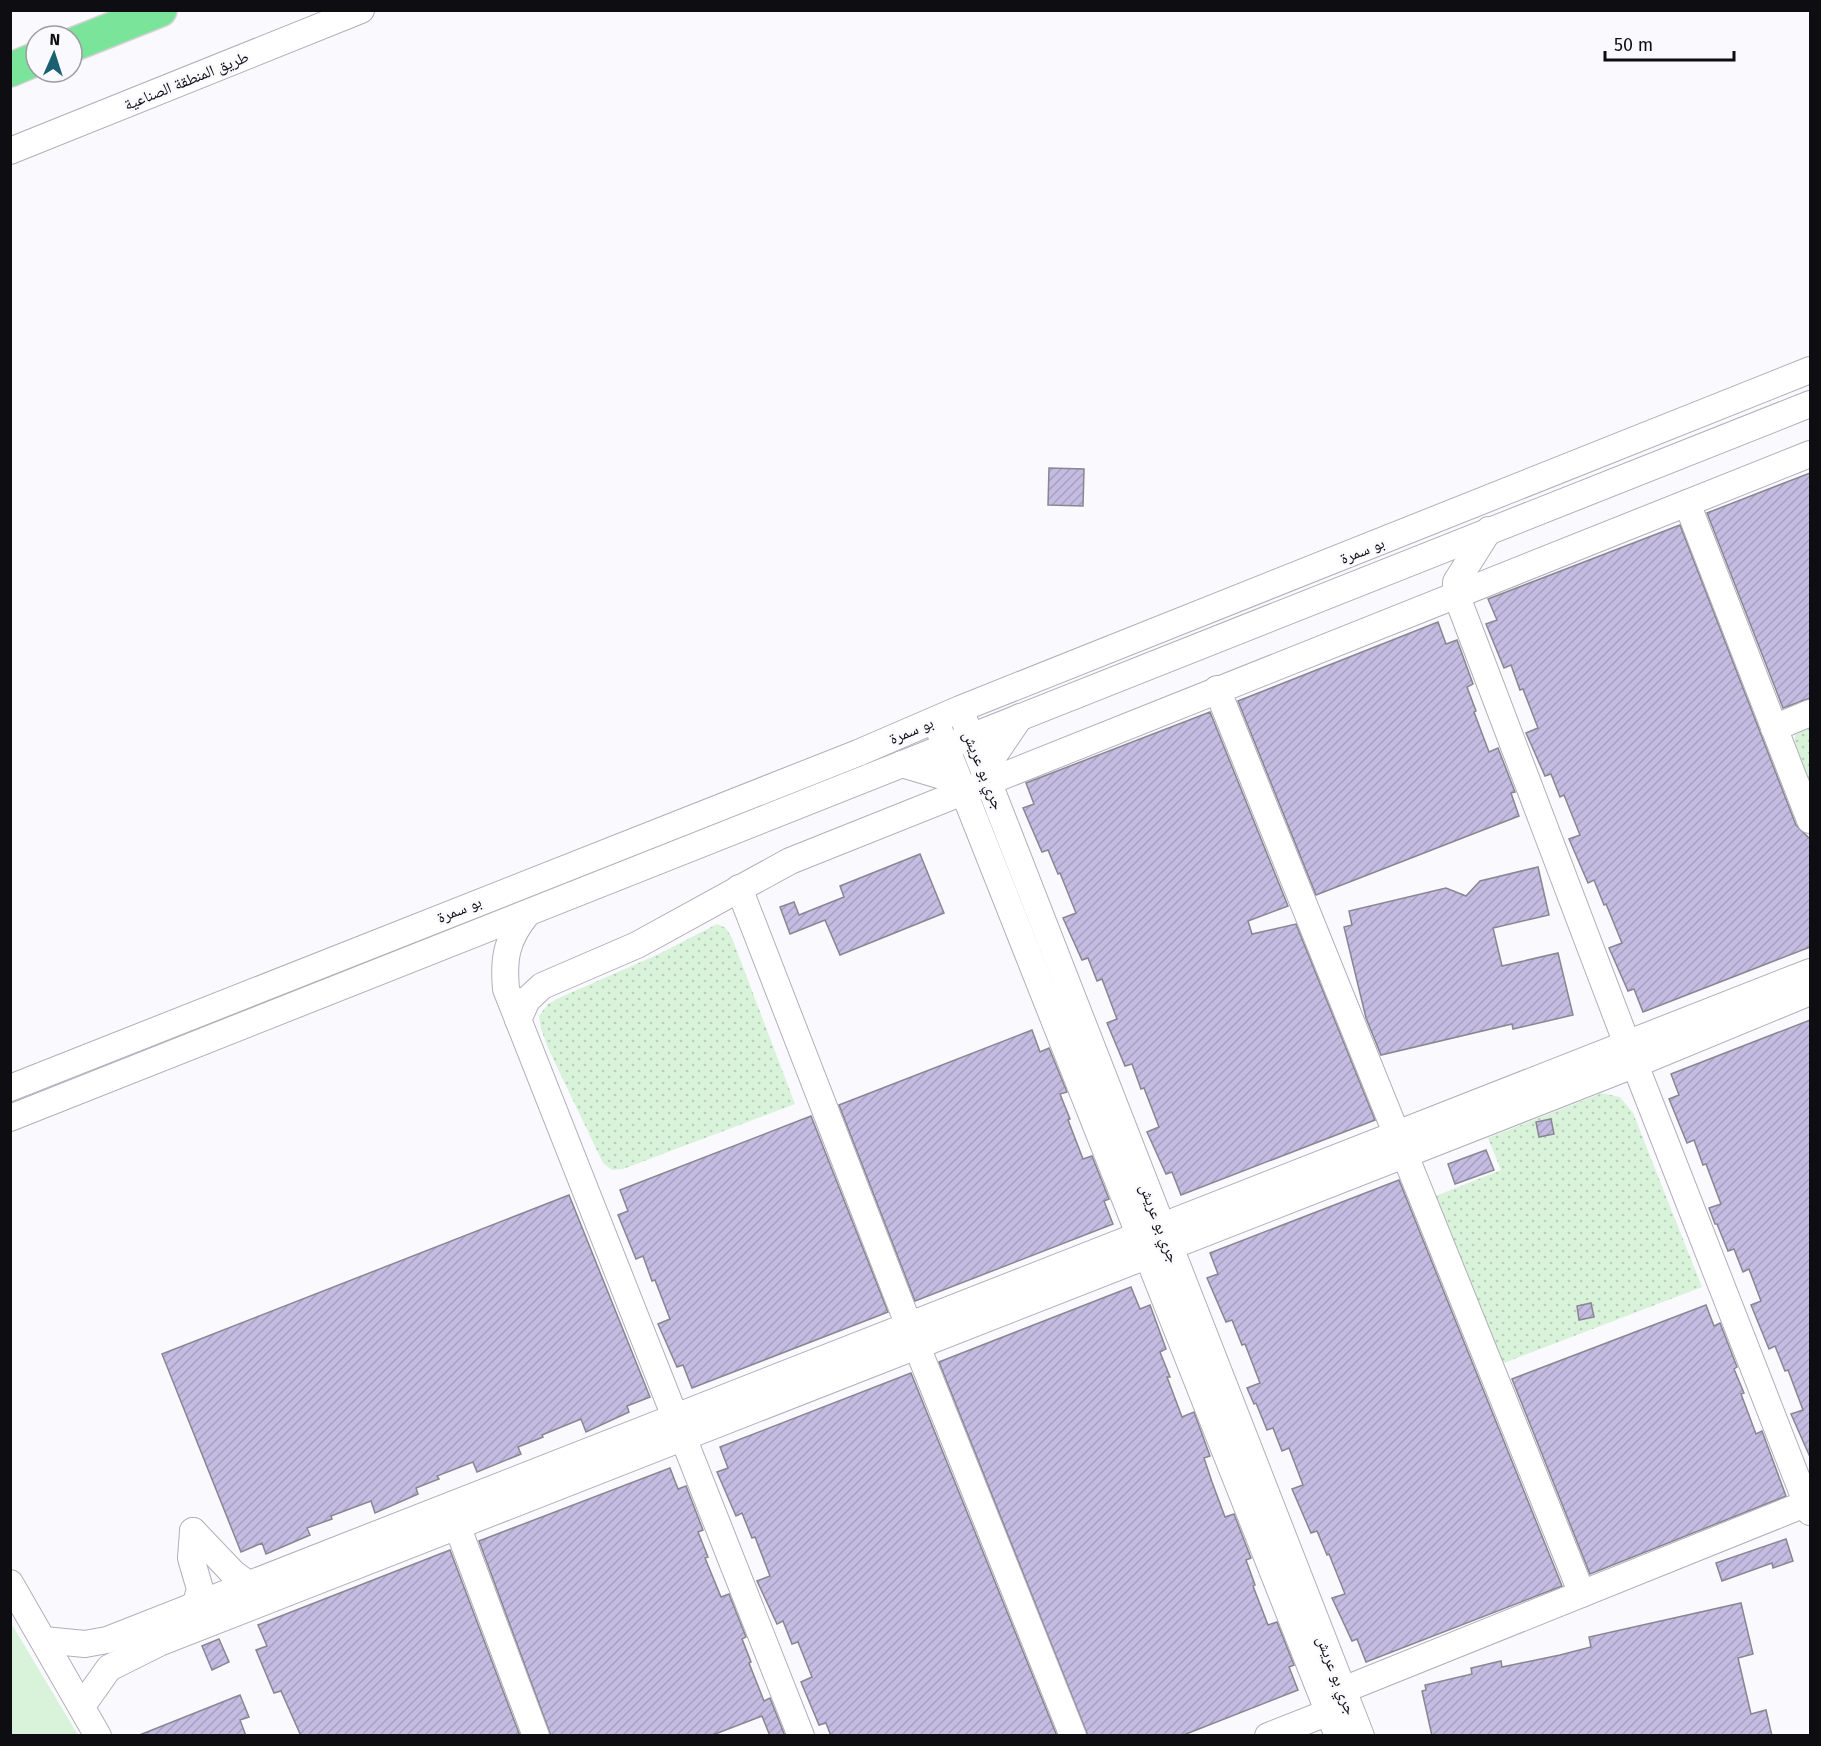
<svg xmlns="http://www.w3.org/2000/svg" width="1821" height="1746" font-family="'Fira Sans','Noto Naskh Arabic',sans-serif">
	<defs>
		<pattern id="park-dots" width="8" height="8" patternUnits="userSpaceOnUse" patternTransform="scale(1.5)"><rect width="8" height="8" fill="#d9f3da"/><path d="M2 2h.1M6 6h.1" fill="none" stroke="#b9cfba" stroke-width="1.8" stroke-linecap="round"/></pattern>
		<pattern id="building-hatch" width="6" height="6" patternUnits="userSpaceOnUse" patternTransform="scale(1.5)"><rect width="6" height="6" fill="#c4bce1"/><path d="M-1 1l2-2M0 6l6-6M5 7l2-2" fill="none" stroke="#a7a0c0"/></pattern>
	</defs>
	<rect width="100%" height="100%" fill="#faf9fe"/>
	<path fill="#d9f3da" d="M10,1623H11L78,1735H11Z"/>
	<g fill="url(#park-dots)">
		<path d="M1801,727L1810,729V787L1794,746L1795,733Z"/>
		<path d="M717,924L726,928L732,938L795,1104L623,1169L612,1170L603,1163L548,1048L541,1029L539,1016L548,1004L561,997L659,954Z"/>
		<path d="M1602,1093L1620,1097L1633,1113L1702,1287L1496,1366L1428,1199L1501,1170L1488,1138Z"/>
	</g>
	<g fill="url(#building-hatch)" stroke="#888691" stroke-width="1.5">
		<path d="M1049,468L1084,469L1083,506L1048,505Z"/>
		<path d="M1810,473V698L1783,708L1707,513Z"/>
		<path d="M1680,525L1796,825L1810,839V947L1643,1012L1634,989L1628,991L1609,948L1622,943L1606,904L1604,905L1594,880L1588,883L1569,839L1580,835L1564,795L1560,797L1551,774L1545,776L1526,733L1538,728L1523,689L1520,690L1511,665L1504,668L1486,624L1497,620L1488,599Z"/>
		<path d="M1438,622L1446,644L1457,640L1473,684L1467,687L1476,711L1474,712L1489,752L1498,748L1515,792L1511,793L1519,816L1316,895L1238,701Z"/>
		<path d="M1210,712L1288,906L1248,921L1252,934L1296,924L1375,1120L1181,1195L1172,1172L1166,1174L1147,1132L1159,1127L1144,1088L1141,1089L1132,1064L1125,1066L1107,1023L1117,1019L1102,979L1097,981L1088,958L1082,960L1063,918L1076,913L1060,873L1058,874L1048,850L1042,852L1023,808L1034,804L1026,783Z"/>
		<path d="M920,854L944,913L840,955L825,920L790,934L780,907L794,902L799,915L844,897L840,886Z"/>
		<path d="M1538,867L1549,915L1493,928L1502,966L1558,953L1573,1015L1513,1029L1512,1024L1381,1055L1366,1018L1344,927L1352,925L1349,911L1446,888L1466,896L1480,881Z"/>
		<path d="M1810,1020V1457L1791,1414L1803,1410L1788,1370L1785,1371L1775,1346L1769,1349L1751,1305L1761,1301L1749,1269L1743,1272L1734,1249L1728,1251L1717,1224H1715L1709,1208L1721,1204L1706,1164L1703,1165L1694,1140L1687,1143L1669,1099L1679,1095L1671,1074Z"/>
		<path d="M1032,1030L1040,1052L1049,1048L1067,1092L1060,1094L1070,1119L1068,1120L1083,1159L1092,1156L1109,1199L1104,1201L1113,1224L915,1301L839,1105Z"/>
		<path d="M811,1116L888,1312L692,1388L683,1365L677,1367L658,1324L670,1319L655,1280L652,1281L643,1256L636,1259L618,1215L628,1211L620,1190Z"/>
		<path d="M1551,1119L1554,1134L1539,1137L1536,1122Z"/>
		<path d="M1486,1150L1494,1170L1455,1184L1448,1164Z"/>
		<path d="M1399,1180L1562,1586L1366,1662L1357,1639L1352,1641L1332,1598L1345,1594L1329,1554L1327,1555L1317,1531L1311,1533L1292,1489L1303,1485L1289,1448L1282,1451L1273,1428L1267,1430L1256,1403L1254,1404L1247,1388L1260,1383L1245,1344L1242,1345L1232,1320L1226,1322L1207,1278L1218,1274L1210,1253Z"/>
		<path d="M569,1195L650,1397L627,1406L629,1412L586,1432L581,1419L542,1435L543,1437L518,1447L521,1454L477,1472L473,1462L437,1476L439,1479L416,1488L418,1494L375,1513L371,1501L331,1516L332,1519L307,1528L310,1535L266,1554L262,1543L241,1552L162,1354Z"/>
		<path d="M1131,1287L1140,1309L1150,1305L1166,1349L1160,1352L1170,1377H1167L1182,1417L1194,1412L1210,1456L1204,1458L1212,1482L1225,1517L1234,1514L1251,1558L1246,1560L1255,1585L1253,1586L1268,1625L1277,1622L1294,1665L1289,1667L1298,1690L1181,1736H1088L939,1362Z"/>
		<path d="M1591,1303L1594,1317L1579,1320L1577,1306Z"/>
		<path d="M1706,1305L1714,1326L1720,1323L1737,1367L1734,1369L1744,1393L1741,1394L1756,1434L1762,1431L1786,1496L1590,1574L1512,1379Z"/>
		<path d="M911,1373L1057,1736H831L826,1723L819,1725L801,1682L812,1677L798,1642L792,1644L783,1621L777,1624L757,1581L770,1576L755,1537L752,1538L742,1513L736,1516L717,1472L728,1468L720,1447Z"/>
		<path d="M670,1468L678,1489L686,1486L703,1530L698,1532L708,1557L705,1558L721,1597L729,1594L746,1637L742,1639L751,1662L749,1663L764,1701L770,1698L785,1736H770L762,1716L710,1736H551L479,1541Z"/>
		<path d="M1786,1539L1793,1561L1773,1568L1772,1563L1722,1581L1716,1563Z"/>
		<path d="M450,1550L520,1736H301L281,1691L274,1693L256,1650L267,1646L258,1625Z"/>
		<path d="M1741,1603L1753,1654L1738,1658L1751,1714L1766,1710L1772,1736H1432L1422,1691L1426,1690L1425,1685L1472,1674L1471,1668L1501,1661L1502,1667L1560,1655L1591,1647L1589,1637Z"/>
		<path d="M219,1639L229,1662L212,1670L202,1646Z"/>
		<path d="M240,1695L249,1717L240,1720L246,1736H137Z"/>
	</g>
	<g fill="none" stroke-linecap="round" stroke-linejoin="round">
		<g stroke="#b1afba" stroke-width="28">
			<g id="minor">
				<path d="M10,151L361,10"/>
				<path d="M1687,503L1810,820"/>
				<path d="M1489,530L1456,582V594L1627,1044L1810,1512"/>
				<path d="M1217,689L1582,1594"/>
				<path d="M965,722L1361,1736"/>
				<path d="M1774,728L1810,713"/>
				<path d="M940,732L1338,1736"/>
				<path d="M902,764L959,781"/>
				<path d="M984,770L1020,717"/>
				<path d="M739,888L916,1344L1073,1736"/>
				<path d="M527,914C507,939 503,957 506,989L801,1736"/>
				<path d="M518,1020L527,1000L542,986L637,945L790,861L1810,454"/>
				<path d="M10,1088L858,753L960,709L1810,370"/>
				<path d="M10,1118C610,879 1210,641 1810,404"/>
				<path d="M452,1512L536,1736"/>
				<path d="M193,1531L233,1573L248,1584"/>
				<path d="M193,1531L191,1558L200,1589L196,1603"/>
				<path d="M10,1583L98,1736"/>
				<path d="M44,1640L85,1644L107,1640L1810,972"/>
				<path d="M1343,1690L1810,1502"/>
				<path d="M82,1706L109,1668L159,1643L1636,1064L1810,992"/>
				<path d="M1268,1736L1329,1712"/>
			</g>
		</g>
		<g stroke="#d4d3d4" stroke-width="36">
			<g id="highway">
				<path d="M72,45L160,10"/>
				<path d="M10,70L36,59"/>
			</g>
		</g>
		<use href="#minor" stroke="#fff" stroke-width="26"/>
		<use href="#highway" stroke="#7ae49a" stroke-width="33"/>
	</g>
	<g text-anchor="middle" stroke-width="5" stroke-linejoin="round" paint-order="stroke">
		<g font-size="16" fill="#0e0d11" stroke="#faf9fe">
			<text transform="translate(186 80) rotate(-22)" y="6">طريق المنطقة الصناعية</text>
			<text transform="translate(1362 550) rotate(-22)" y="6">بو سمرة</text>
			<text transform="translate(911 730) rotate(-23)" y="6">بو سمرة</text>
			<text transform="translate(984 770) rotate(68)" y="6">جري بو عريش</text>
			<text transform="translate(459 909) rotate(-22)" y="6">بو سمرة</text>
			<text transform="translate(1160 1223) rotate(69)" y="6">جري بو عريش</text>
			<text transform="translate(1337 1675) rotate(69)" y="6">جري بو عريش</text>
		</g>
	</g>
	<rect width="1821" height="1746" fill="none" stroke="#0e0d11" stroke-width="24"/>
	<g transform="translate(54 54) rotate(3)"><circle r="28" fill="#faf9fe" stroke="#9c9b9f" stroke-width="1.5"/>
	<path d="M0-4.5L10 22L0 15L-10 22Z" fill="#1b5f72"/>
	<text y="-9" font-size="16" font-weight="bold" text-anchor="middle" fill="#0e0d11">N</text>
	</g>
	<path d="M1605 51v9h129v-9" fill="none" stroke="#0e0d11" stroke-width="3"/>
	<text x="1614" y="51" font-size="18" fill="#0e0d11" stroke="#faf9fe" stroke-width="4.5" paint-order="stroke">50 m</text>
</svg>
